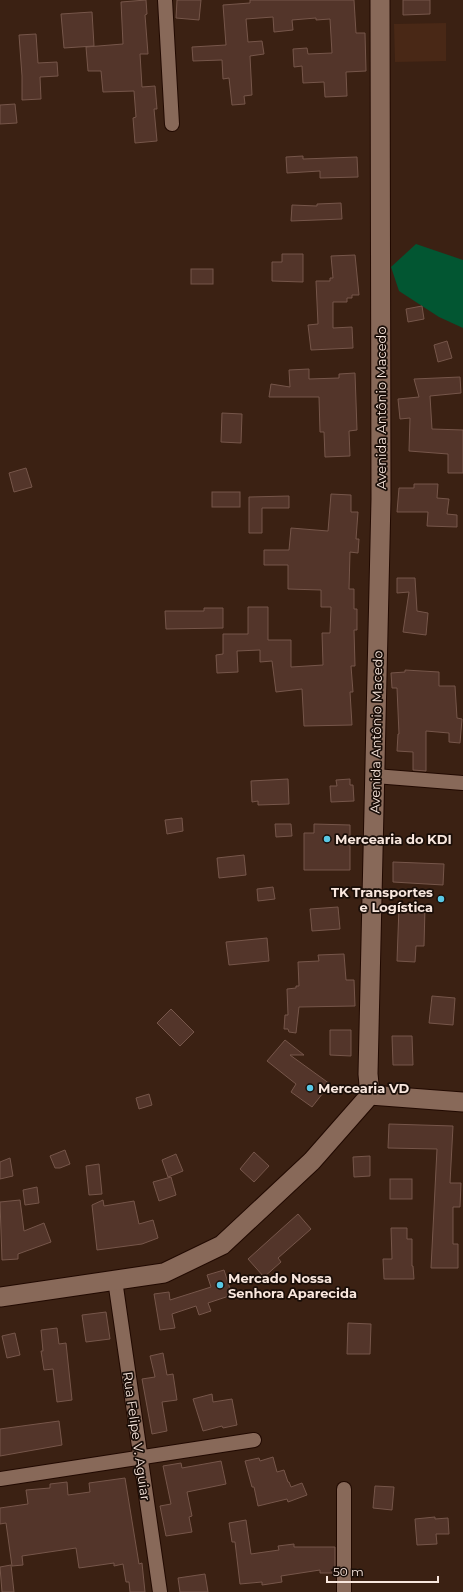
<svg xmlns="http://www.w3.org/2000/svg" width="463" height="1592" font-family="Montserrat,sans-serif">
	<rect width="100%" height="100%" fill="#3b2113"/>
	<path fill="#492816" d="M446,23V61L395,62L394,24Z"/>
	<path fill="#025632" d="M416,244L463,260V328L439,317L399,291L391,267Z"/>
	<g fill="#53352a" stroke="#76564a">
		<path d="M146,0L147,14L145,15L148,54H140L142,87L155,86L157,109H154L157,141L135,143L133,118L136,117L134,91L103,92L101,71H88L86,47L123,44L121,2Z"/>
		<path d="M177,0H201L199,20L176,18Z"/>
		<path d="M250,0H354L356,33H365L366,71L346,72L347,96L325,97L324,82L303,83L302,66L294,67L293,49L307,48L308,54L332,53L330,19L316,20V18L292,20L293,30L274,32L273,17L246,19L248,42L262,41L264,54L250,56L252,95L244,96L245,104L232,105L229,78L223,79L222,60L193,61L192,47L226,45L223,5L250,3Z"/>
		<path d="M403,0H430V14L403,15Z"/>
		<path d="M92,12L94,46L64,48L61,14Z"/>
		<path d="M36,34L38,63L57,62L58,76L40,77L41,99L22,100V76L19,35Z"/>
		<path d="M15,104L17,123L0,124V105Z"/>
		<path d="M303,156V159L357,157L358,177L320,178V171L287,173L286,157Z"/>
		<path d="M341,203L342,219L291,221L292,205L317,206V204Z"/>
		<path d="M282,254H303V282L272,281V262H282Z"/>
		<path d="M355,255L359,295H352V298H347V302H333V328L352,327L353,348L311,350L308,325L318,324L316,281H330V278H333L331,256Z"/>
		<rect x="191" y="269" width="22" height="15"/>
		<path d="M422,306L424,319L408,322L406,309Z"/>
		<path d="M447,341L452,358L438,362L434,345Z"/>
		<path d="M309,369V379L339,378V374L355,373L357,430L349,431L350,456L325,457L324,432H320L319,397H269L271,384L290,387L289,370Z"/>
		<path d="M460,377L461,393L430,396L432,429L463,430V473H448V454L409,451L410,418L400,419L398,399L419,397L414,379Z"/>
		<path d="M222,413L242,414L241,443L221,442Z"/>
		<path d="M26,468L32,487L14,492L9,473Z"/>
		<path d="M414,484H438L437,498L449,499L447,514L457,515V527L427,526L428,512H397L399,488H414Z"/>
		<rect x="212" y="492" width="28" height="15"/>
		<path d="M331,494L351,495V512H358L356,539H359L358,553L350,552L349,589H354V609H357V630H354L355,666H351L353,692H350L352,725L304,726L302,689L276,692L272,661L260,662V650L237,651L238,672L217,673L216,655L223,654V634H248V607H268V640H291V667L323,665L322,633H330L331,607H321V590L288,589V565H264V550H289L291,528L328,531Z"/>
		<path d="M289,496V508H262V533H249V497Z"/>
		<path d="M397,578H415L417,611L428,613L426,635L403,632L409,592L397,593Z"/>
		<path d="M204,608H223V628L166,629L165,611H204Z"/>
		<path d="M405,670L439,672V686H455L457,718L462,719L460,743L449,742V733L426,731V771L413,770V752L397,751L398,734H399L397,688H392L391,673L405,672Z"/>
		<path d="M288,779L289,804L258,805V801L252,802L251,781Z"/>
		<path d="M350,779V785H353L354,801L331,802L330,786H337L336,780Z"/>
		<path d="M182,818L183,831L167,834L165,820Z"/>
		<path d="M275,824H291L292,836L276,837Z"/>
		<path d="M314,824L350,825V870H304V833H314Z"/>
		<path d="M244,855L246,875L219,878L217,858Z"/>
		<path d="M393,862L444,864L443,885L393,882Z"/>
		<path d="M273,887L275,899L258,901L257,889Z"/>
		<path d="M338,907L340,929L312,931L310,909Z"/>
		<path d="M399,907H425L424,946H416L415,962L397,961Z"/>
		<path d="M267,938L269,961L229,965L226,942Z"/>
		<path d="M344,954L346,980H354L355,1006L299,1007L296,1033L289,1032L288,1029H284L285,1015H288L287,989L296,988V986H299L298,962L319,961L318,955Z"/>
		<path d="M432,996L455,998L453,1025L429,1023Z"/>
		<path d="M171,1009L194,1032L180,1046L157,1023Z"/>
		<path d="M330,1030H351V1056L330,1055Z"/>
		<path d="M392,1036H412L413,1065H393Z"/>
		<path d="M285,1040L304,1055H290L330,1084L312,1107L291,1092L296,1084L267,1061Z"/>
		<path d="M149,1094L152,1105L139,1109L136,1098Z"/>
		<path d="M389,1124L453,1126L450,1183H461L460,1207H453V1244H458V1268H431L437,1149L388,1148Z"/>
		<path d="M65,1150L70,1164L60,1168H55L50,1156Z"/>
		<path d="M254,1152L269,1166L254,1182L240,1169Z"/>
		<path d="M176,1154L183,1171L168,1177L162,1160Z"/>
		<path d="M370,1156V1176L354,1177L353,1157Z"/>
		<path d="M10,1158L13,1176L0,1179V1162Z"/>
		<path d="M99,1164L102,1194L89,1195L86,1166Z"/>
		<path d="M171,1177L176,1195L159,1201L153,1182Z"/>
		<rect x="390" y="1179" width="22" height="20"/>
		<path d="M37,1187L39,1203L25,1205L23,1190Z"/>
		<path d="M20,1200L24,1231L44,1223L51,1242L18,1254V1259L2,1260L0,1202Z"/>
		<path d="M103,1200L104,1206L134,1201L139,1224L153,1220L158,1238L142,1244L97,1250L92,1205Z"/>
		<path d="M298,1214L311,1229L278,1258L281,1262L264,1277L248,1259Z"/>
		<path d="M391,1228H407V1239H412V1266H413L414,1279H384L383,1259H392Z"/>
		<path d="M224,1270L232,1295L208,1303L211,1311L199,1315L196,1306L172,1314L175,1328L160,1330L154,1294L169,1292L170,1300L211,1287L207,1275Z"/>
		<path d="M106,1312L110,1339L86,1342L82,1315Z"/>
		<path d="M348,1323L371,1324L370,1354H347Z"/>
		<path d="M57,1328L59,1344L66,1343L72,1400L57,1402L53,1369L44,1370L41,1351H43L41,1330Z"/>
		<path d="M15,1333L20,1355L7,1358L2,1336Z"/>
		<path d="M163,1353L167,1375L173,1374L177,1400L162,1402L167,1431L152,1434L142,1379L155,1377L150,1356Z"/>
		<path d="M212,1394L213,1402L232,1399L237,1425L223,1428L222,1426L203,1431L193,1399Z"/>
		<path d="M59,1421L62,1445L0,1456V1429Z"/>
		<path d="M273,1457L277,1472L284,1470L288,1482H289L291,1487L302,1483L307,1495L288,1502L287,1499L258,1506L254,1487H252L245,1461L259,1458L260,1461Z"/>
		<path d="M221,1461L226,1484L187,1492L192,1516L189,1517L192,1532L166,1536L160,1506L171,1504L163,1466L181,1463L182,1468Z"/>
		<path d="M125,1478L139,1564L142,1563L145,1592H130L129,1582H126L123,1564L114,1566V1563L79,1568L76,1548L22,1556L23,1565L12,1566L6,1523L0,1524V1508L28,1504L26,1490L50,1488V1484L67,1482L68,1495L90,1492L89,1483Z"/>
		<path d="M375,1486L394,1487L392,1510L373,1508Z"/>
		<path d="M435,1517V1519L448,1518L449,1534H436L437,1544L417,1545L415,1519Z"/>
		<path d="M246,1520L251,1554L279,1550L278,1546L294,1544V1547H335V1573H320V1570L281,1576L282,1582L262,1585V1582L240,1584L235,1542H232L229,1523Z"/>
		<path d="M11,1565L14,1592H2L0,1567Z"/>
		<path d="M205,1574L208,1592H180L178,1578Z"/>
	</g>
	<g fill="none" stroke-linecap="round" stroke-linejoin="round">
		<g stroke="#210900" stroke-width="16">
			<g id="street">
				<path d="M165,0L172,124"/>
				<path d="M375,776L463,783"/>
				<path d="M115,1280L160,1592"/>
				<path d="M0,1479L254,1440"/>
				<path d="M344,1592V1489"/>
			</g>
		</g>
		<g stroke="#210900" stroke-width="21">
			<g id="secondary">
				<path d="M370,1095L463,1102"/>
				<path d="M0,1297L164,1273L222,1245L312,1161L370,1095L368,1074L381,499L380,0"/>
			</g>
		</g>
		<use href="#street" stroke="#886959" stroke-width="14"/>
		<use href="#secondary" stroke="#886959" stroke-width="19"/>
	</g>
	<g fill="#59c8e5" stroke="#1a0e08" stroke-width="1.5">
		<circle cx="327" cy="839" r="4"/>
		<circle cx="441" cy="899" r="4"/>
		<circle cx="310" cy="1088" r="4"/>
		<circle cx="220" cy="1285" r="4"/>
	</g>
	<g text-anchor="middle" stroke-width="3.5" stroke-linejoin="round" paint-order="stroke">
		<g font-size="13" fill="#f9e7de" stroke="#1a0e08">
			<text transform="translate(381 408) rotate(-90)" y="5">Avenida Antônio Macedo</text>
			<text transform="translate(376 732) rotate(-89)" y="5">Avenida Antônio Macedo</text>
			<text transform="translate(137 1436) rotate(82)" y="5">Rua Felipe V. Aguiar</text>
		</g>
		<g font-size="13" font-weight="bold" fill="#f9e7de" stroke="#1a0e08" text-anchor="start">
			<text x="335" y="844">Mercearia do KDI</text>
			<text x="433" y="897" text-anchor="end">TK Transportes<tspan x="433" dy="15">e Logística</tspan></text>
			<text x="318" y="1093">Mercearia VD</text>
			<text x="228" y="1283">Mercado Nossa<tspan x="228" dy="15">Senhora Aparecida</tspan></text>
		</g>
	</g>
	<path d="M327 1576v6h111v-6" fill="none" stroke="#f9e7de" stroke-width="2"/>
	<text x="333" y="1576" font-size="12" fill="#f9e7de" stroke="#1a0e08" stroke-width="3" paint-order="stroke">50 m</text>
</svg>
